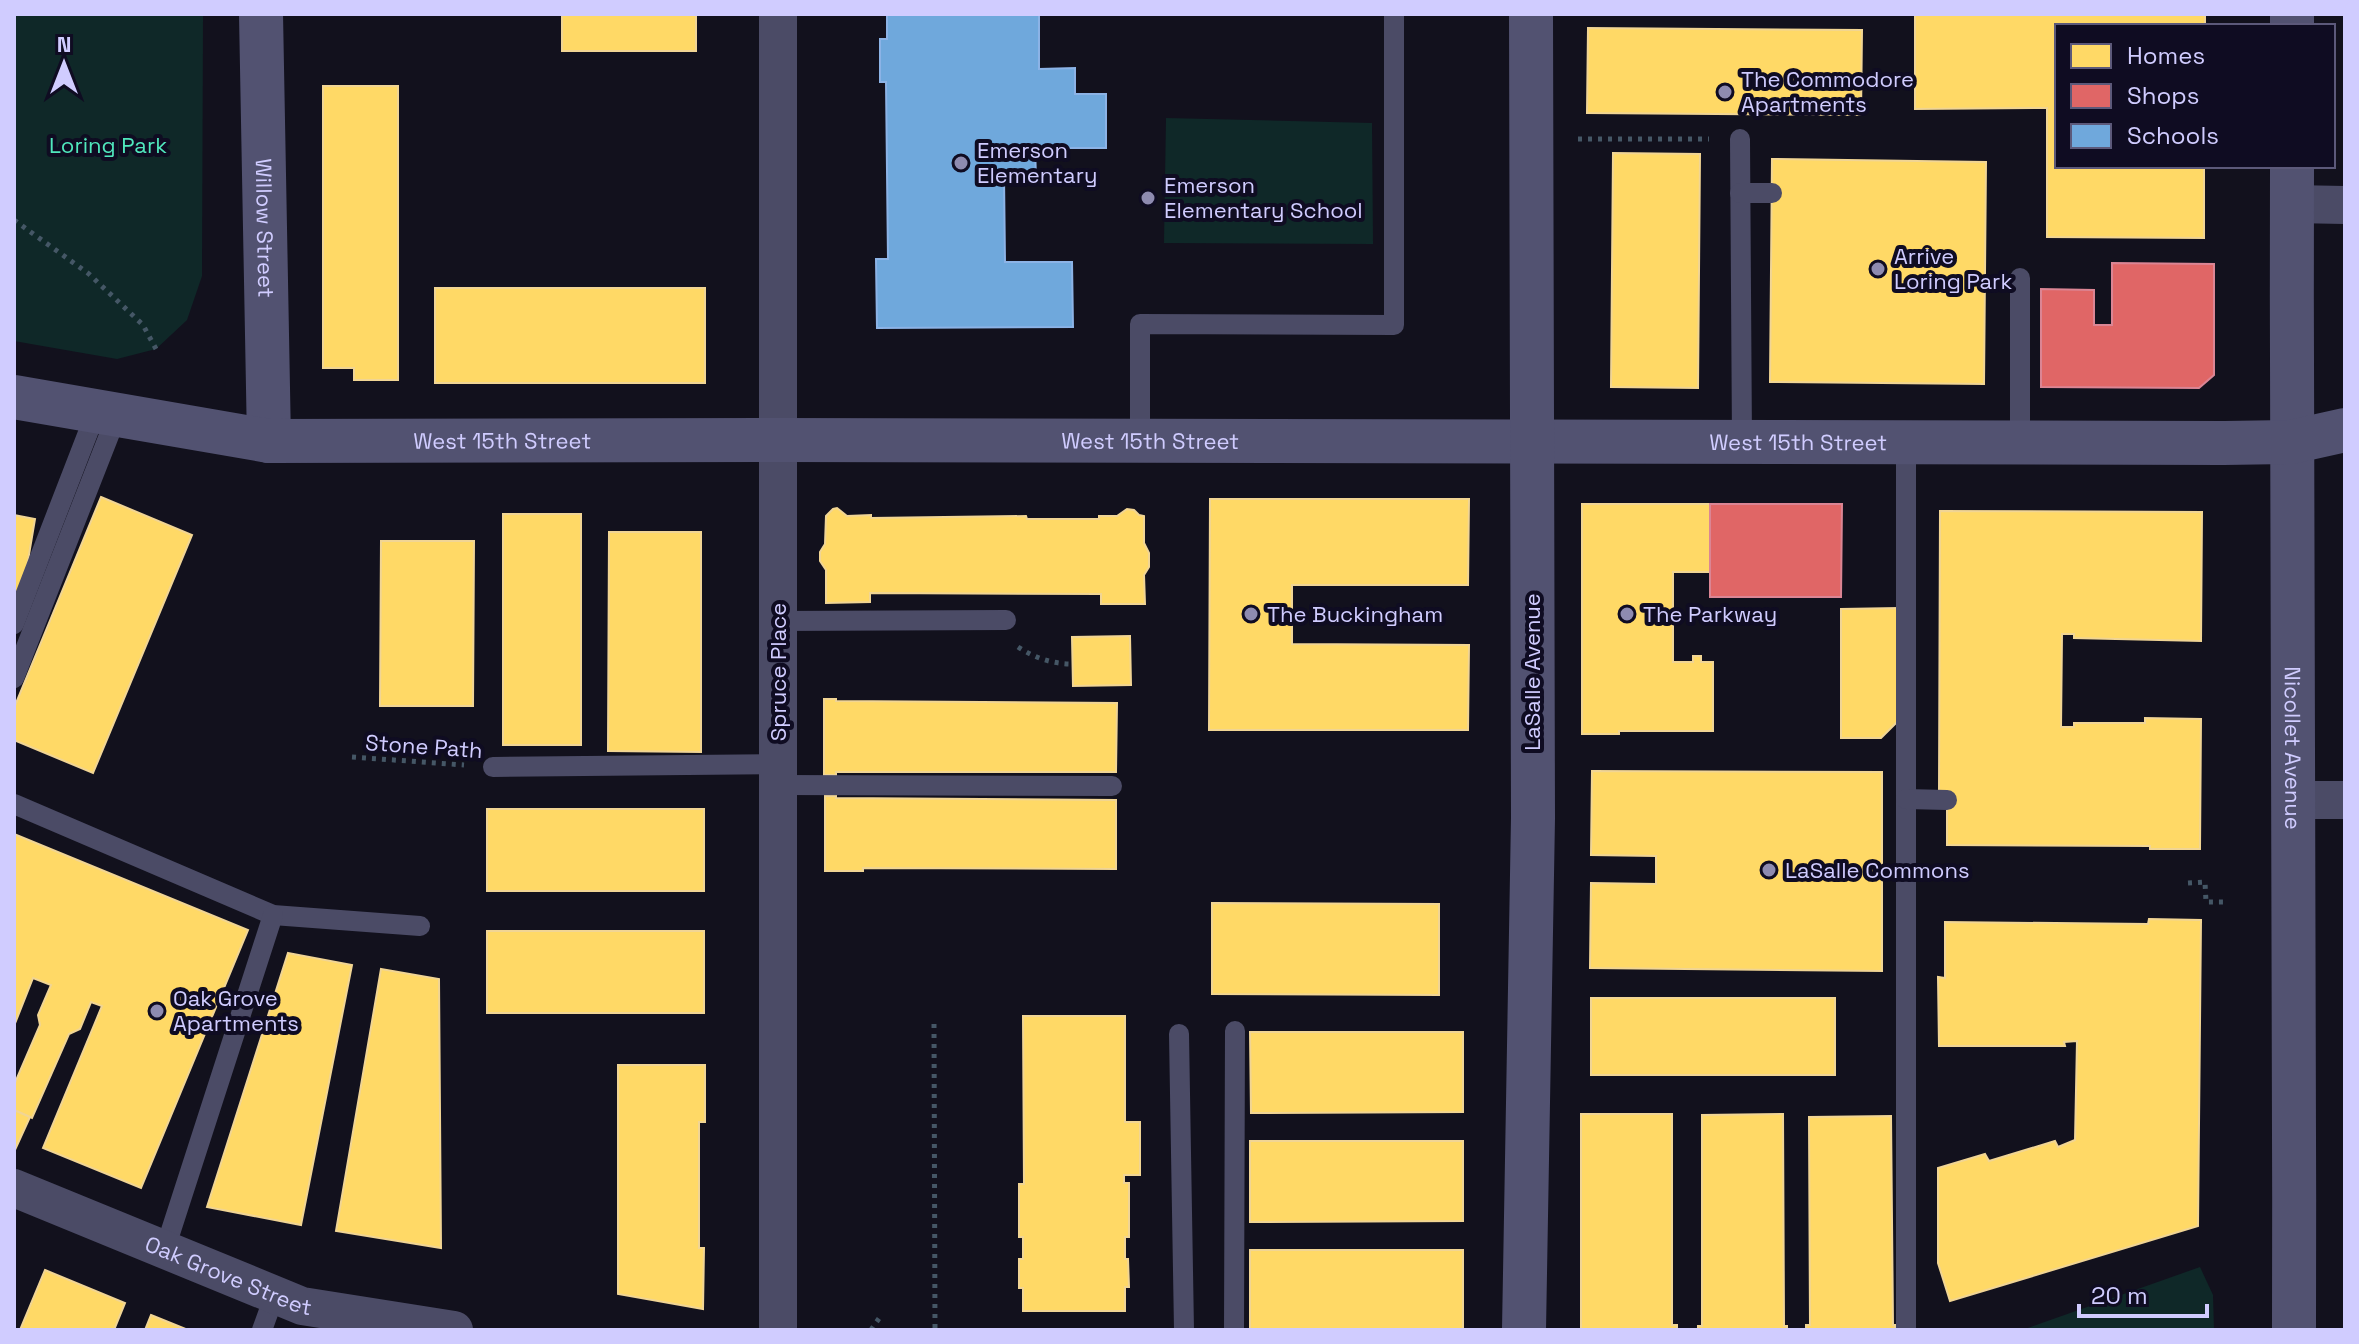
<svg xmlns="http://www.w3.org/2000/svg" width="2359" height="1344" font-family="'Space Grotesk',sans-serif">
	<rect width="100%" height="100%" fill="#12111d"/>
	<g fill="#0f2828">
		<path d="M14,14H203L202,276L187,320L156,349L117,359L14,341Z"/>
		<path d="M1166,118L1372,123L1373,244L1164,243Z"/>
		<path d="M2200,1267L2213,1295L2214,1330H2022Z"/>
	</g>
	<g fill="#ffd966" stroke="#f1d594" stroke-width="2">
		<rect x="562" y="14" width="134" height="37"/>
		<path d="M1915,14H2205V26H2057V166H2204V238L2047,237V108L1915,109Z"/>
		<path d="M1588,28L1862,30L1861,115L1587,113Z"/>
		<path d="M323,86H398V380H354V368H323Z"/>
		<path d="M1613,153L1700,154L1698,388L1611,387Z"/>
		<path d="M1772,159L1986,162L1984,384L1770,382Z"/>
		<rect x="435" y="288" width="270" height="95"/>
		<path d="M101,497L192,535L93,773L14,740V708Z"/>
		<path d="M1210,499H1469L1468,585H1292V644L1469,645L1468,730H1209Z"/>
		<path d="M1582,504H1710V572H1673V662H1693V656H1701V662H1713V731H1619V734H1582Z"/>
		<path d="M837,508L847,516L871,515V518L1026,516L1027,519H1099V516H1117L1127,509L1134,510L1139,515L1144,516V543L1149,553V567L1144,575L1145,604H1101V594L870,593V602L826,603V570L820,561V552L825,544L826,516L833,509Z"/>
		<path d="M1940,511L2202,512L2201,641L2074,638V634H2062L2061,727H2074V723H2145V718L2201,719L2200,849H2150V846L1947,845V791H1939Z"/>
		<rect x="503" y="514" width="78" height="231"/>
		<path d="M14,515L35,519L20,608L14,607Z"/>
		<path d="M609,532H701V752L608,751Z"/>
		<path d="M381,541H474L473,706H380Z"/>
		<path d="M1898,608V721L1881,738H1841V609Z"/>
		<path d="M1130,636L1131,685L1073,686L1072,637Z"/>
		<path d="M824,699H836V701L1117,703L1116,772H836V775H824Z"/>
		<path d="M1592,771L1882,772V971L1590,968L1591,883L1656,884V856L1591,855Z"/>
		<path d="M825,796H836V798L1116,800V869L863,868V871H825Z"/>
		<rect x="487" y="809" width="217" height="82"/>
		<path d="M14,834L248,930L141,1188L43,1148L102,1006L91,1002L80,1029L69,1034L32,1118L14,1110V1085L40,1025L38,1015L51,985L33,978L14,1026Z"/>
		<path d="M1212,903L1439,904V995L1212,994Z"/>
		<path d="M2149,919L2201,920L2198,1226L1950,1301L1938,1263V1168L1985,1154L1989,1161L2055,1141L2058,1147L2075,1140L2077,1041L2064,1042L2065,1046H1939L1938,977L1945,978V922L2148,924Z"/>
		<rect x="487" y="931" width="217" height="82"/>
		<path d="M288,953L352,965L301,1225L207,1207Z"/>
		<path d="M381,969L439,979L441,1248L336,1231Z"/>
		<rect x="1591" y="998" width="244" height="77"/>
		<path d="M1023,1016H1125V1122H1140V1175H1124V1183H1129V1237H1125V1259H1128L1129,1287H1125V1311H1023V1288H1019V1259H1023V1237H1019V1184H1024Z"/>
		<path d="M1250,1032H1463V1112L1251,1113Z"/>
		<path d="M618,1065H705V1122H699V1248H704L703,1309L618,1294Z"/>
		<path d="M14,1110L30,1117L14,1152Z"/>
		<path d="M1581,1114H1672V1325H1677V1330H1581Z"/>
		<path d="M1783,1114L1784,1326H1787V1330H1698V1326H1702V1115Z"/>
		<path d="M1891,1116L1893,1325H1895V1330H1806V1325H1810L1809,1117Z"/>
		<path d="M1250,1141H1463V1221L1250,1222Z"/>
		<rect x="1250" y="1250" width="213" height="80"/>
		<path d="M45,1270L125,1303L114,1330H20Z"/>
		<path d="M151,1315L188,1330H145Z"/>
	</g>
	<g fill="#e06666" stroke="#db8594" stroke-width="2">
		<path d="M2112,263L2214,264V375L2199,388L2041,387V289L2094,290V325H2112Z"/>
		<path d="M1710,504H1842L1841,597H1710Z"/>
	</g>
	<path fill="#6fa8dc" stroke="#8cb3e6" stroke-width="2" d="M887,14H1039V69L1075,68V94H1106V148H1035L1036,177H1004L1005,262H1072L1073,327L877,328L876,259H888L886,82H880V39H887Z"/>
	<g fill="none" stroke-linecap="round" stroke-linejoin="round">
		<g stroke="#455766" stroke-width="5" stroke-dasharray="4 6" stroke-linecap="butt">
			<path d="M1578,139H1709"/>
			<path d="M14,220L89,274L143,325L156,349"/>
			<path d="M1018,647C1035,658 1052,664 1073,664"/>
			<path d="M352,757L464,765"/>
			<path d="M2188,883L2205,882L2206,902H2224"/>
			<path d="M934,1024L935,1330"/>
			<path d="M871,1330L882,1314"/>
		</g>
		<g stroke="#4b4b66" stroke-width="20">
			<path d="M1740,139L1742,442"/>
			<path d="M1740,193H1772"/>
			<path d="M2020,278V442"/>
			<path d="M1140,441V324L1394,325V14"/>
			<path d="M1906,442V1330"/>
			<path d="M778,621L1006,620"/>
			<path d="M14,624L96,412"/>
			<path d="M14,678L117,415"/>
			<path d="M493,767L778,764"/>
			<path d="M778,785L1112,786"/>
			<path d="M1906,799L1947,800"/>
			<path d="M14,804L273,915L420,926"/>
			<path d="M1179,1034L1184,1330"/>
			<path d="M165,1249L273,915"/>
			<path d="M262,1330L275,1294"/>
			<path d="M1234,1330L1235,1031"/>
		</g>
		<g stroke="#4b4b66" stroke-width="38">
			<path d="M778,14V1330"/>
			<path d="M2292,204L2345,205"/>
			<path d="M2294,800H2345"/>
			<path id="s1" d="M14,1188L302,1306L454,1330"/>
		</g>
		<g stroke="#525271" stroke-width="44">
			<path id="s2" d="M261,14L269,441"/>
			<path d="M2292,14V26"/>
			<path id="s3" d="M2292,166C2291,554 2295,942 2294,1330"/>
			<path id="s4" d="M14,397L269,441L778,440L2224,443L2291,442L2345,430"/>
			<path d="M1524,1330L1533,818L1531,14"/>
		</g>
	</g>
	<g fill="#8e8bb0" stroke="#0f0c22" stroke-width="3">
		<circle cx="1725" cy="92" r="8"/>
		<circle cx="961" cy="163" r="8"/>
		<circle cx="1148" cy="198" r="8"/>
		<circle cx="1878" cy="269" r="8"/>
		<circle cx="1251" cy="614" r="8"/>
		<circle cx="1627" cy="614" r="8"/>
		<circle cx="1769" cy="870" r="8"/>
		<circle cx="157" cy="1011" r="8"/>
	</g>
	<g text-anchor="middle" stroke-width="8" stroke-linejoin="round" paint-order="stroke">
		<g font-size="22" fill="#d0ccff" stroke="#0f0c22" text-anchor="start">
			<text x="1741" y="87">The Commodore<tspan x="1741" dy="25">Apartments</tspan></text>
			<text x="977" y="158">Emerson<tspan x="977" dy="25">Elementary</tspan></text>
			<text x="1164" y="193">Emerson<tspan x="1164" dy="25">Elementary School</tspan></text>
			<text x="1894" y="264">Arrive<tspan x="1894" dy="25">Loring Park</tspan></text>
			<text x="1267" y="622">The Buckingham</text>
			<text x="1643" y="622">The Parkway</text>
			<text x="1785" y="878">LaSalle Commons</text>
			<text x="173" y="1006">Oak Grove<tspan x="173" dy="25">Apartments</tspan></text>
		</g>
		<g font-size="22" fill="#50e8bd" stroke="#0f0c22">
			<text x="108" y="153">Loring Park</text>
		</g>
		<g font-size="22" fill="#d0ccff" stroke="#0f0c22">
			<text dy="8" stroke="none"><textPath href="#s2" startOffset="214">Willow Street</textPath></text>
			<text dy="8" stroke="none"><textPath href="#s4" startOffset="492">West 15th Street</textPath></text>
			<text dy="8" stroke="none"><textPath href="#s4" startOffset="1140">West 15th Street</textPath></text>
			<text dy="8" stroke="none"><textPath href="#s4" startOffset="1788">West 15th Street</textPath></text>
			<text transform="translate(778 672) rotate(-90)" y="8">Spruce Place</text>
			<text transform="translate(1532 672) rotate(-90)" y="8">LaSalle Avenue</text>
			<text transform="translate(424 746) rotate(4)" y="8">Stone Path</text>
			<text dy="8" stroke="none"><textPath href="#s3" startOffset="582">Nicollet Avenue</textPath></text>
			<text dy="8" stroke="none"><textPath href="#s1" startOffset="232">Oak Grove Street</textPath></text>
		</g>
	</g>
	<rect width="2359" height="1344" fill="none" stroke="#d0ccff" stroke-width="32"/>
	<rect x="2055" y="24" width="280" height="144" fill="#0f0c22" stroke="#5c597a" stroke-width="2"/>
	<rect x="2071" y="44" width="40" height="24" fill="#ffd966" stroke="#5c597a" stroke-width="2"/>
	<text x="2127" y="64" font-size="24" fill="#d0ccff">Homes</text>
	<rect x="2071" y="84" width="40" height="24" fill="#e06666" stroke="#5c597a" stroke-width="2"/>
	<text x="2127" y="104" font-size="24" fill="#d0ccff">Shops</text>
	<rect x="2071" y="124" width="40" height="24" fill="#6fa8dc" stroke="#5c597a" stroke-width="2"/>
	<text x="2127" y="144" font-size="24" fill="#d0ccff">Schools</text>
	<g transform="translate(64 64)" stroke="#0f0c22" stroke-width="6" paint-order="stroke">
	<path d="M0-6L14 30L0 20L-14 30Z" fill="#d0ccff"/>
	<text y="-12" font-size="22" font-weight="bold" text-anchor="middle" fill="#d0ccff">N</text>
	</g>
	<path d="M2079 1304v12h128v-12" fill="none" stroke="#d0ccff" stroke-width="4"/>
	<text x="2091" y="1304" font-size="24" fill="#d0ccff" stroke="#0f0c22" stroke-width="6" paint-order="stroke">20 m</text>
</svg>
